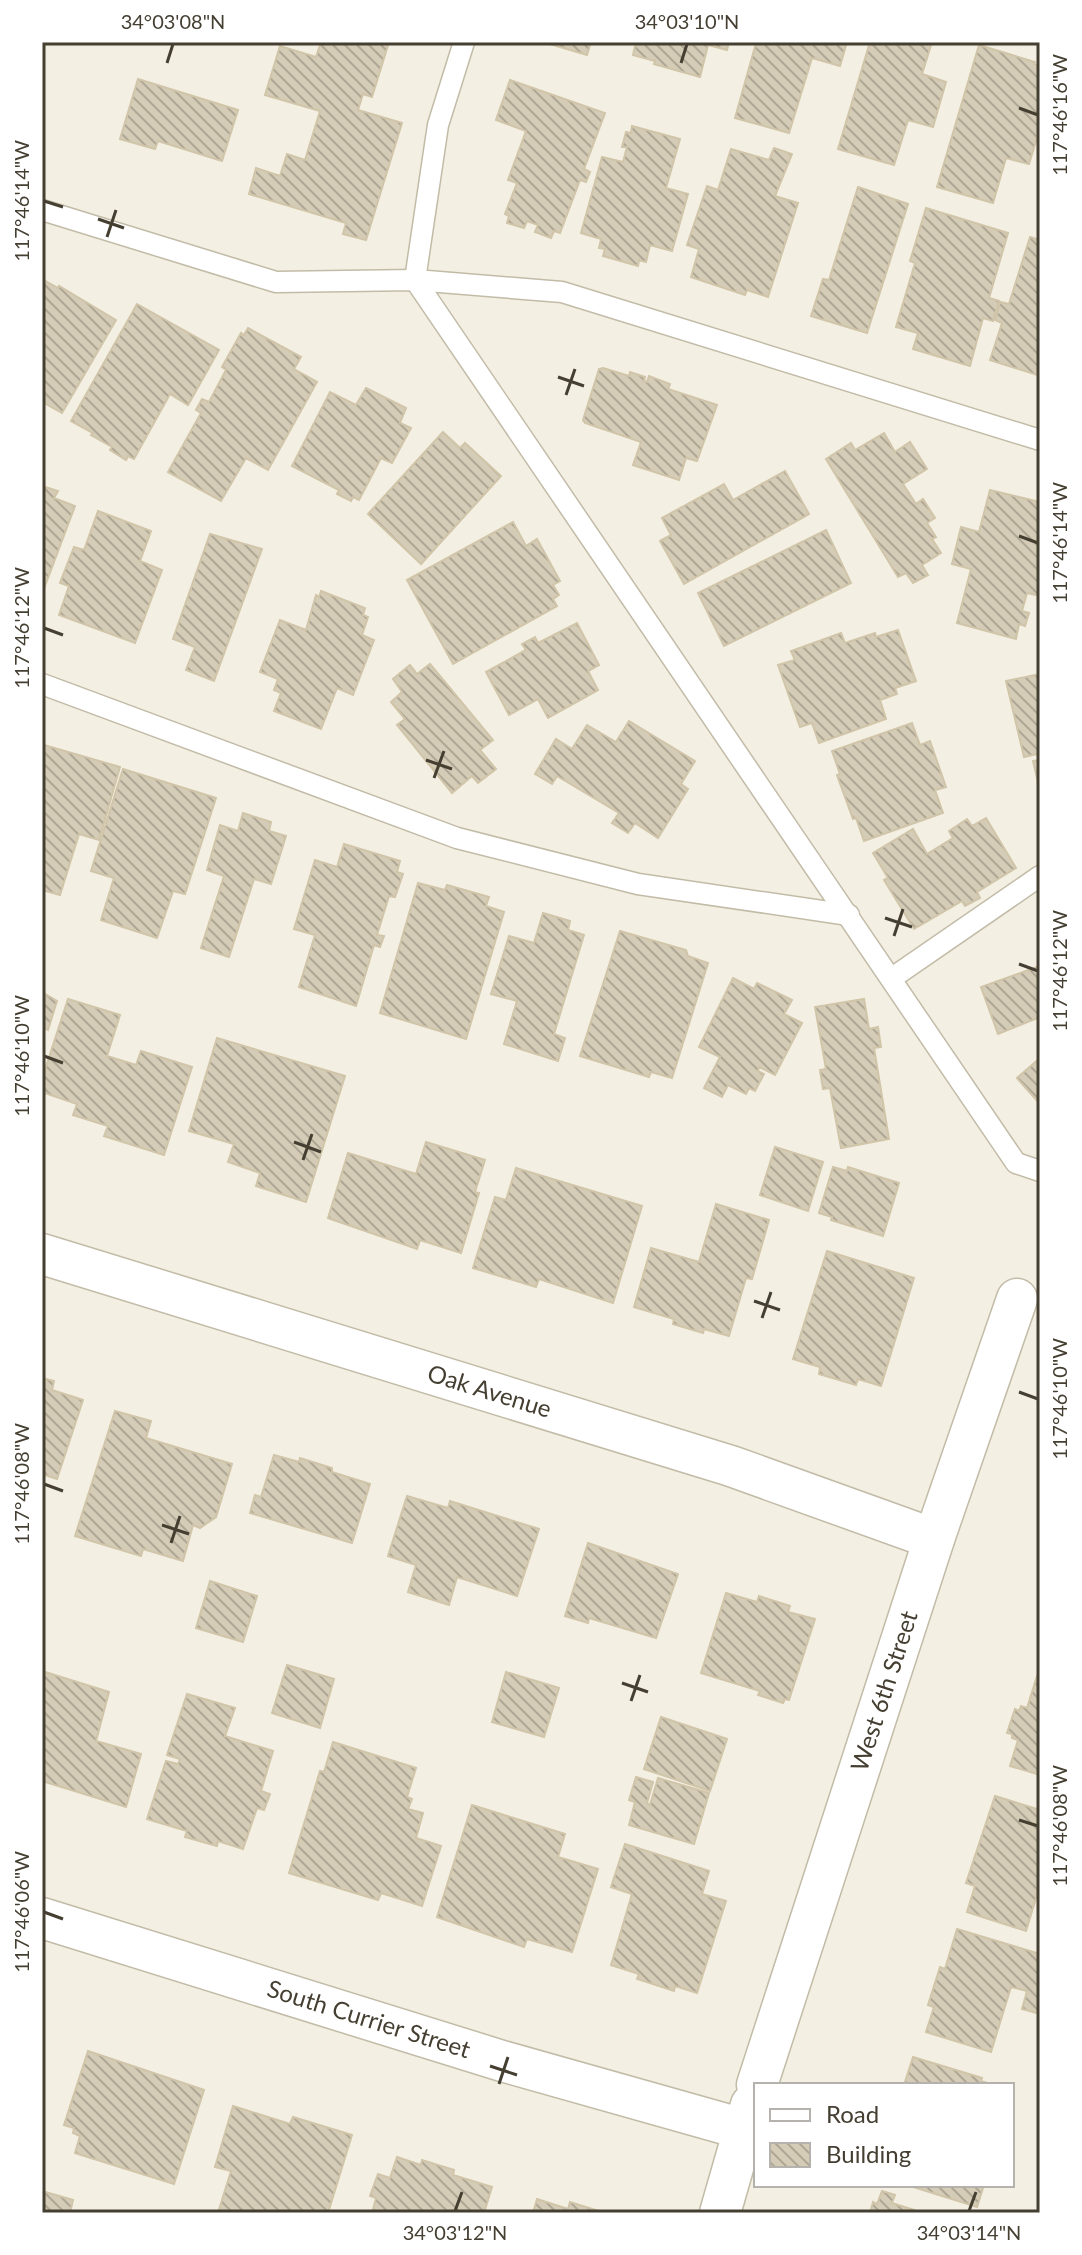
<svg xmlns="http://www.w3.org/2000/svg" width="1082" height="2255" font-family="Lato,sans-serif">
	<defs>
		<pattern id="building-back-hatch" width="6" height="6" patternUnits="userSpaceOnUse" patternTransform="scale(2)"><rect width="6" height="6" fill="#d5ccb7"/><path d="M-1 5l2 2M0 0l6 6M5-1l2 2" fill="none" stroke="#afa795"/></pattern>
	</defs>
	<rect width="100%" height="100%" fill="#f3efe2"/>
	<g fill="url(#building-back-hatch)" stroke="#d1c5a9" stroke-width="2">
		<path d="M321,42H389L372,97L363,94L358,110L402,123L366,240L343,234L346,223L249,194L256,168L280,176L287,154L305,160L320,111L265,95L280,46L316,57Z"/>
		<path d="M543,42H591L587,55Z"/>
		<path d="M636,42H729L727,50L708,45L700,77L654,64L655,61L633,55Z"/>
		<path d="M751,42H847L840,66L812,58L789,133L735,118L756,43Z"/>
		<path d="M870,42H932L922,74L946,82L933,127L908,120L894,165L838,149Z"/>
		<path d="M979,45L1035,62L1034,64L1040,66V128L1029,164L1006,158L993,203L937,187Z"/>
		<path d="M138,79L238,110L222,161L158,141L155,149L120,139Z"/>
		<path d="M510,80L605,113L584,169L590,172L586,182L580,180L560,233L554,231L551,238L535,232L538,225L527,221L524,228L507,223L509,216L505,214L517,183L508,180L526,131L496,120Z"/>
		<path d="M632,126L680,139L666,188L688,194L672,251L650,245L646,262L639,260L638,266L603,256L605,249L599,248L601,239L581,233L602,157L623,162L627,147H622L626,132L631,133Z"/>
		<path d="M774,148L792,154L775,196L798,203L768,297L747,290L745,295L691,277L699,249L687,245L707,186L718,190L731,149L769,160Z"/>
		<path d="M858,187L908,204L867,333L811,316L823,279L829,280Z"/>
		<path d="M926,208L1008,233L989,298L999,301L993,321L983,318L970,366L913,349L918,333L896,327L915,263L910,261Z"/>
		<path d="M1030,237L1040,240V376L990,360L1002,323L995,320L1000,302L1009,304Z"/>
		<path d="M42,279L58,288L59,286L116,320L62,413L44,403L42,406Z"/>
		<path d="M137,304L219,350L188,405L170,394L134,459L128,456L126,460L110,450L112,447L91,435L93,433L71,421Z"/>
		<path d="M248,328L301,357L294,369L317,382L268,470L246,458L221,501L168,472L201,413L196,410L202,399L209,402L226,370L222,367L241,333L244,335Z"/>
		<path d="M603,368L629,376L630,372L645,377L644,381L647,382L649,376L670,384L668,389L717,405L697,461L686,458L679,480L633,465L641,442L585,423L583,420L599,369Z"/>
		<path d="M366,388L406,408L400,423L411,428L392,463L381,458L359,500L353,497L351,501L337,494L339,490L292,466L330,392L356,405Z"/>
		<path d="M443,432L460,448L465,443L501,476L421,564L368,514Z"/>
		<path d="M884,433L895,452L910,442L927,469L903,484L916,504L923,499L935,518L927,523L936,537L932,539L941,553L922,565L928,575L913,583L906,573L898,577L826,459L851,443L855,450Z"/>
		<path d="M785,471L809,514L684,584L660,541L671,535L662,518L724,484L733,500Z"/>
		<path d="M42,486L58,491L54,498L75,506L42,594Z"/>
		<path d="M990,490L1040,502V596L1027,593L1022,611L1029,613L1025,626L1019,624L1016,639L957,623L971,569L952,564L961,527L979,532Z"/>
		<path d="M98,511L151,531L140,561L162,570L135,643L59,615L69,586L60,583L74,547L84,550Z"/>
		<path d="M513,522L526,546L537,539L560,581L553,585L559,595L553,599L557,606L453,664L407,580Z"/>
		<path d="M826,530L851,583L724,646L698,593Z"/>
		<path d="M210,534L262,549L214,681L186,670L195,647L173,639Z"/>
		<path d="M321,591L365,608L363,615L368,617L362,635L374,640L353,695L337,688L321,729L274,711L281,693L274,690L278,679L260,672L280,620L306,630L316,595L319,597Z"/>
		<path d="M577,623L599,665L588,671L598,690L548,718L538,699L509,715L486,672L526,650L522,644L535,637L538,643Z"/>
		<path d="M898,630L916,681L895,688L897,694L880,700L886,719L819,743L812,723L800,727L778,665L795,660L791,651L841,633L845,643L875,633L876,637Z"/>
		<path d="M430,664L493,740L480,750L496,769L478,783L472,776L452,793L397,725L405,719L391,702L402,692L393,679L410,665L417,674Z"/>
		<path d="M1040,674V791L1033,761L1039,760L1037,754L1024,757L1006,681Z"/>
		<path d="M629,721L695,761L681,784L688,789L658,838L635,823L628,833L612,823L619,813L557,776L552,784L535,774L556,739L572,749L587,725L616,742Z"/>
		<path d="M912,723L920,745L930,741L946,787L935,790L943,813L864,841L856,818L853,819L837,775L840,774L832,751Z"/>
		<path d="M44,745L120,767L99,840L79,834L60,895L42,890V753Z"/>
		<path d="M123,769L216,798L185,894L173,891L157,938L101,920L114,878L91,871Z"/>
		<path d="M243,813L271,822L269,831L286,836L271,884L254,879L229,957L201,948L224,876L207,870L220,825L238,831Z"/>
		<path d="M986,818L1016,868L977,892L980,898L965,906L962,901L914,929L884,880L888,878L873,853L913,829L927,854L953,838L949,831L967,819L972,826Z"/>
		<path d="M344,844L400,861L397,872L403,874L395,897L389,896L377,935L384,936L380,947L374,945L356,1006L299,987L315,935L294,929L315,860L337,867Z"/>
		<path d="M418,883L445,890L447,885L489,897L486,906L504,912L466,1039L380,1013Z"/>
		<path d="M543,913L570,921L568,930L584,935L554,1034L565,1038L558,1061L504,1044L517,1001L491,994L509,936L534,943Z"/>
		<path d="M620,931L686,950L688,956L708,963L672,1078L651,1072L649,1077L580,1056Z"/>
		<path d="M1040,966V1017L998,1034L981,987Z"/>
		<path d="M733,978L754,989L757,983L792,1000L784,1014L802,1023L775,1075L759,1067L758,1071L764,1074L755,1091L749,1088L746,1094L728,1085L722,1097L704,1088L720,1057L699,1047Z"/>
		<path d="M42,992L57,1001L48,1030L42,1027Z"/>
		<path d="M68,999L120,1015L107,1056L136,1065L141,1051L192,1067L164,1155L104,1136L108,1126L73,1115L77,1104L42,1092V1079Z"/>
		<path d="M864,999L869,1029L878,1027L881,1047L874,1048L889,1139L841,1148L830,1088L823,1089L820,1070L826,1069L815,1007Z"/>
		<path d="M217,1038L345,1076L306,1202L256,1186L260,1173L228,1162L234,1144L189,1131Z"/>
		<path d="M1040,1058V1104L1017,1078Z"/>
		<path d="M426,1142L485,1160L475,1192L479,1193L461,1253L420,1240L417,1249L328,1218L348,1153L416,1174Z"/>
		<path d="M775,1147L823,1162L808,1211L760,1195Z"/>
		<path d="M833,1167L847,1171L848,1167L899,1183L883,1236L831,1220L832,1217L819,1213Z"/>
		<path d="M516,1168L642,1206L613,1303L539,1279L536,1287L473,1268L495,1197L506,1200Z"/>
		<path d="M716,1204L769,1220L752,1279L746,1278L729,1336L704,1329L703,1333L673,1324L674,1319L634,1307L651,1248L699,1262Z"/>
		<path d="M827,1251L914,1278L881,1386L858,1379L856,1385L819,1374L820,1367L793,1359Z"/>
		<path d="M42,1378L54,1381L52,1390L83,1400L57,1479L42,1474Z"/>
		<path d="M115,1411L151,1421L146,1438L232,1464L216,1517L200,1528L193,1525L183,1561L143,1549L141,1556L75,1536Z"/>
		<path d="M274,1455L299,1462L300,1458L332,1468V1472L370,1484L352,1543L250,1513L255,1495L261,1497Z"/>
		<path d="M407,1496L448,1508L450,1501L539,1529L517,1596L457,1577L449,1605L408,1592L416,1565L388,1556Z"/>
		<path d="M588,1543L678,1574L656,1638L589,1618L588,1623L565,1616Z"/>
		<path d="M210,1581L257,1596L243,1642L196,1628Z"/>
		<path d="M726,1593L757,1602L759,1596L790,1606L788,1612L815,1619L789,1700L785,1699L783,1703L758,1695L760,1691L701,1673Z"/>
		<path d="M287,1665L334,1679L320,1728L272,1713Z"/>
		<path d="M42,1671L109,1692L96,1741L141,1754L126,1807L42,1781Z"/>
		<path d="M506,1672L559,1688L544,1737L492,1722Z"/>
		<path d="M1037,1676L1040,1677V1775L1010,1766L1018,1740L1012,1738V1734L1007,1733L1015,1709L1019,1711L1021,1706L1027,1708Z"/>
		<path d="M187,1694L235,1708L225,1736L273,1751L261,1791L270,1794L264,1810L257,1808L243,1849L218,1841L217,1846L185,1837L187,1831L147,1819L166,1761L178,1764L180,1759L167,1755Z"/>
		<path d="M661,1717L727,1739L710,1791L644,1769Z"/>
		<path d="M333,1742L416,1768L407,1797L412,1799L408,1809L423,1813L416,1838L441,1846L422,1906L381,1893L378,1900L289,1873L320,1771L324,1772Z"/>
		<path d="M636,1777L653,1782L647,1803L650,1805L658,1778L709,1793L694,1844L629,1825L635,1802L629,1800Z"/>
		<path d="M995,1796L1040,1810V1885L1026,1931L967,1912L975,1886L966,1883Z"/>
		<path d="M472,1805L565,1834L558,1857L598,1869L572,1952L527,1939L524,1947L437,1917Z"/>
		<path d="M625,1844L709,1871L702,1894L726,1901L697,1993L675,1986L674,1991L637,1979L639,1974L611,1965L632,1894L611,1887Z"/>
		<path d="M957,1929L1040,1954V2014L1022,2009L1027,1991L1011,1987L991,2052L926,2032L934,2007L928,2005L940,1967L945,1969Z"/>
		<path d="M88,2051L204,2090L174,2184L75,2153L80,2136L73,2133L74,2128L64,2125Z"/>
		<path d="M913,2057L982,2078L981,2081L994,2085H904Z"/>
		<path d="M233,2106L290,2124L293,2117L352,2135L328,2213H218L231,2171L215,2167Z"/>
		<path d="M397,2157L421,2165L422,2160L454,2170L453,2175L492,2187L484,2213H372L376,2198L370,2196L378,2174L390,2178Z"/>
		<path d="M907,2185H984L977,2207Z"/>
		<path d="M42,2191L73,2200L70,2213H42Z"/>
		<path d="M882,2191L895,2195L892,2203L914,2210L913,2213H870L873,2202L877,2204Z"/>
		<path d="M537,2199L568,2209L570,2202L602,2212L533,2213Z"/>
	</g>
	<g fill="none" stroke-linecap="round" stroke-linejoin="round">
		<g stroke="#c2bba7" stroke-width="23">
			<g id="lane">
				<path d="M464,42L438,125L415,280L1016,1163L1040,1171"/>
				<path d="M42,210L276,282L415,280L562,292L1040,440"/>
				<path d="M42,684L457,838L638,884L849,915"/>
				<path d="M892,978L1040,876"/>
			</g>
		</g>
		<g stroke="#c2bba7" stroke-width="43">
			<g id="street">
				<path id="s1" d="M42,1254L731,1466L934,1539"/>
				<path id="s2" d="M42,1918L502,2061L743,2129"/>
				<path id="s3" d="M757,2085L934,1539L1017,1299"/>
				<path d="M720,2213L751,2105"/>
			</g>
		</g>
		<use href="#lane" stroke="#fff" stroke-width="20"/>
		<use href="#street" stroke="#fff" stroke-width="40"/>
	</g>
	<path fill="none" stroke="#453f32" stroke-width="3" d="M167,63L173,44M681,63L687,44M1019,108L1038,115M44,201L63,207M98,219L124,228M107,237L116,210M558,377L584,386M566,395L575,369M1019,536L1038,543M44,628L63,635M426,760L452,769M434,778L444,751M885,918L912,927M894,936L903,909M1019,964L1038,971M44,1056L63,1063M294,1142L321,1152M303,1160L312,1134M754,1301L780,1310M762,1318L771,1292M1019,1392L1038,1399M44,1484L63,1491M162,1525L189,1534M171,1543L180,1516M622,1683L648,1692M631,1701L640,1675M1019,1820L1038,1826M44,1912L63,1919M490,2066L517,2075M499,2084L508,2057M455,2211L462,2192M969,2211L976,2192"/>
	<g text-anchor="middle" stroke-width="6" stroke-linejoin="round" paint-order="stroke">
		<g font-size="24" fill="#453f32" stroke="#fff">
			<text dy="8" stroke="none"><textPath href="#s1" startOffset="468">Oak Avenue</textPath></text>
			<text dy="8" stroke="none"><textPath href="#s3" startOffset="414">West 6th Street</textPath></text>
			<text dy="8" stroke="none"><textPath href="#s2" startOffset="342">South Currier Street</textPath></text>
		</g>
	</g>
	<rect width="1082" height="2255" fill="none" stroke="#ffffff" stroke-width="88"/>
	<rect x="754" y="2083" width="260" height="104" fill="#ffffff" stroke="#b5b2ad" stroke-width="2"/>
	<rect x="770" y="2109" width="40" height="12" fill="#ffffff" stroke="#b5b2ad" stroke-width="2"/>
	<text x="826" y="2123" font-size="24" fill="#453f32">Road</text>
	<rect x="770" y="2143" width="40" height="24" fill="url(#building-back-hatch)" stroke="#b5b2ad" stroke-width="2"/>
	<text x="826" y="2163" font-size="24" fill="#453f32">Building</text>
	<rect x="44" y="44" width="994" height="2167" fill="none" stroke="#453f32" stroke-width="3"/>
	<g font-size="20" text-anchor="middle" fill="#453f32">
		<text x="173" y="29">34°03'08"N</text>
		<text x="687" y="29">34°03'10"N</text>
		<text transform="translate(1060 115) rotate(-90)" y="7">117°46'16"W</text>
		<text transform="translate(22 201) rotate(-90)" y="7">117°46'14"W</text>
		<text transform="translate(1060 543) rotate(-90)" y="7">117°46'14"W</text>
		<text transform="translate(22 628) rotate(-90)" y="7">117°46'12"W</text>
		<text transform="translate(1060 971) rotate(-90)" y="7">117°46'12"W</text>
		<text transform="translate(22 1056) rotate(-90)" y="7">117°46'10"W</text>
		<text transform="translate(1060 1399) rotate(-90)" y="7">117°46'10"W</text>
		<text transform="translate(22 1484) rotate(-90)" y="7">117°46'08"W</text>
		<text transform="translate(1060 1826) rotate(-90)" y="7">117°46'08"W</text>
		<text transform="translate(22 1912) rotate(-90)" y="7">117°46'06"W</text>
		<text x="455" y="2240">34°03'12"N</text>
		<text x="969" y="2240">34°03'14"N</text>
	</g>
</svg>
